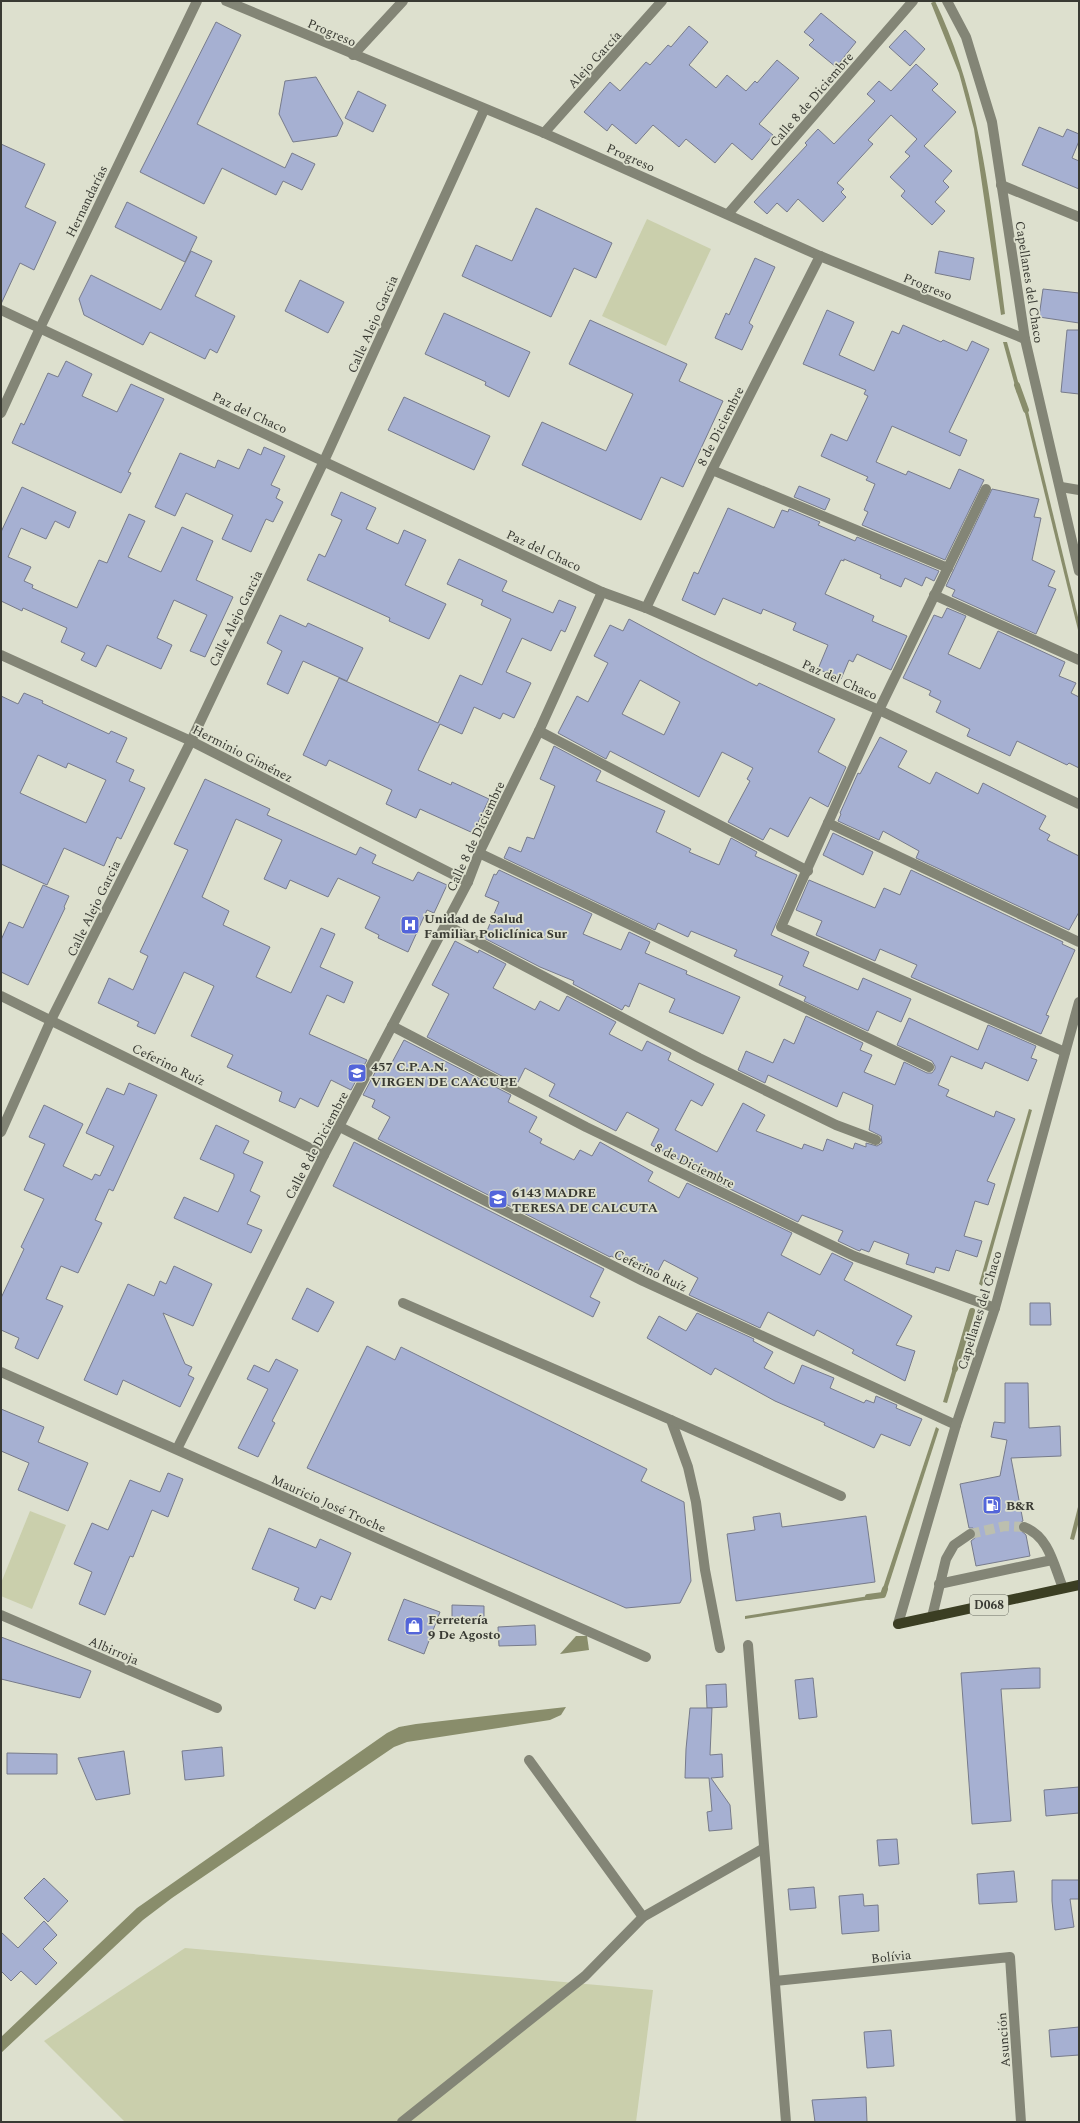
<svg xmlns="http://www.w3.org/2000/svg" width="1080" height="2123" font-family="Spectral,serif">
	<rect width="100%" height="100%" fill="#dde0ce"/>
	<g fill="#cacfac">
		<path d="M647,219L711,249L666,346L602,316Z"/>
		<path d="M30,1511L66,1525L32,1609L1,1596V1583Z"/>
		<path d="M185,1948L653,1990L636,2122H125L44,2041Z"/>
	</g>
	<g fill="#898d6b">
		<path d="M935,1C982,99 991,207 1005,314L1001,315L974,129L959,73L931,3Z"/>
		<path d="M1003,342H1007L1021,392L1017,393Z"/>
		<path d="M1026,403L1079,621V634L1023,405Z"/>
		<path d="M1029,1109L1032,1110L982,1286L979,1284Z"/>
		<path d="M955,1361L959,1363L947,1403L943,1402Z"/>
		<path d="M936,1427L939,1429L886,1593L880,1597Z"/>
		<path d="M1079,1503V1521L1074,1540L1070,1539Z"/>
		<path d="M875,1595L873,1599L745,1619V1616Z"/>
		<path d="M576,1636H587L589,1650L560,1654Z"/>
		<path d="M566,1707L561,1715L550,1720L407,1742L394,1747L172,1898L143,1920L1,2053V2037L137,1908L387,1733L399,1727L416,1724Z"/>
	</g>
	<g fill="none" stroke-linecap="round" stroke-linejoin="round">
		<g stroke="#898d6b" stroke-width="6">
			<path d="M1017,385L1026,410"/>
			<path d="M955,1369L972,1311"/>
			<path d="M868,1597L883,1595L885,1589"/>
		</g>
	</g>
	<g fill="#a6b0d2" stroke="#777b8b" fill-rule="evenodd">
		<path d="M821,13L856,42L836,67L809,45L814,40L804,32Z"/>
		<path d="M216,22L241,35L197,124L285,168L292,153L315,164L302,190L283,181L276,195L222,168L204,204L140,172Z"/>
		<path d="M689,26L708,42L689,65L716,88L727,75L746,91L755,81L757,83L777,60L799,78L759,124L773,135L752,160L732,143L715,163L686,139L679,147L653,125L636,144L612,124L607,131L584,112L610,82L620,91L646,62L650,65L668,45L671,47Z"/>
		<path d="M905,30L925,49L910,66L889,47Z"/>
		<path d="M916,64L938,84L932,90L956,112L924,146L952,171L943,181L949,187L935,202L945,211L932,225L901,196L905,191L890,177L910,156L905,152L917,139L891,115L868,140L873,144L837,183L844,189L841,192L846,197L823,222L798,199L787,212L777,203L767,214L754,202L807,145L805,143L818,129L834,144L875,101L867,94L879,81L891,91Z"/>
		<path d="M316,77L343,123L337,136L293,142L279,114L285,81Z"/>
		<path d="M358,91L386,105L373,132L345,118Z"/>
		<path d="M1039,127L1063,137L1067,129L1079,134V141L1072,158L1079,161V189L1022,165Z"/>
		<path d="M1,144L45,164L25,207L56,222L34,270L20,263L1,304Z"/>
		<path d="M127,202L197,237L185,262L115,227Z"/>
		<path d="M536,208L612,243L596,278L574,268L551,317L462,276L476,245L512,261Z"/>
		<path d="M191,251L212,261L195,296L235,316L217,353L210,349L205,359L150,332L143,345L84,315L79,299L91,275L161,310Z"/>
		<path d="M939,251L974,258L970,280L935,273Z"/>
		<path d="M755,258L775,267L749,323L753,326L742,350L715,338L726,313L729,315Z"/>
		<path d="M300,280L344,302L328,333L285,311Z"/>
		<path d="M1043,289L1079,293V323L1039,317Z"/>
		<path d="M827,310L854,322L839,355L874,371L892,331L899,334L903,325L941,342L943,340L967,351L972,341L989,349L949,432L967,440L960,456L892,426L876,462L906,475L908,471L950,489L959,469L984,480L945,560L862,525L868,512L864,510L875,484L866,480L868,477L821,456L831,434L847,441L868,396L864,394L866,390L803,364Z"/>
		<path d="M444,313L530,352L509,397L485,385L486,382L425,354Z"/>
		<path d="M590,320L687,364L679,381L723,401L683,487L661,477L641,520L522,465L542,422L606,451L633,394L569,364Z"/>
		<path d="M1067,330H1079V394L1061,392Z"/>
		<path d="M66,361L92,374L82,396L117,412L131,384L164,399L128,472L131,473L121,493L12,443L21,423L24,425L48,373L58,377Z"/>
		<path d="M404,397L490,436L474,470L388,430Z"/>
		<path d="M264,447L285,456L271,485L280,489L276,498L283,502L273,522L266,519L251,552L222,539L233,515L186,493L175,516L155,507L180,453L215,468L218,460L239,469L248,449L261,455Z"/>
		<path d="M799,486L830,499L825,510L794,497Z"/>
		<path d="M22,487L76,512L69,528L55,521L46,539L21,528L8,557L31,567L24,581L33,585L32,588L77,608L99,560L107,563L129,514L145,521L128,557L161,572L182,527L213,541L196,580L233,597L205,657L190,651L207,615L174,600L157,638L172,645L161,669L107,645L96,667L81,660L85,653L61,642L67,628L23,608L22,611L1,601V532Z"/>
		<path d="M992,489L1039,499L1034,517L1041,518L1032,560L1055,571L1048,586L1056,589L1036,634L952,596L955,590L946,586Z"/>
		<path d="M341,492L376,508L366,529L398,544L404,530L426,540L405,585L446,604L429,639L389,621L390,618L307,580L319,554L325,557L342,520L331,515Z"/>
		<path d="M728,508L774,528L782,510L788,512L789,509L820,522L818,525L855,541L857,537L939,571L934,581L926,577L922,586L905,578L901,587L880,578L881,575L844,559V561L841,560L825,594L874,616L872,621L907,636L891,670L857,654L853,662L849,660L841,679L818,669L828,645L793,630L796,623L763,609L761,614L723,598L715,615L682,600L694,572L698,574Z"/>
		<path d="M459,559L507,581L502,591L553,613L559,600L576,607L565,632L561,630L551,651L522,638L506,672L531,683L514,718L503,713L500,719L474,707L462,734L440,724L425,755L418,770L451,785L452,782L489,799L473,833L420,809L416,818L386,804L392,790L329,760L326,766L303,755L339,678L438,723L460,675L482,685L511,619L481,605L483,600L447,584Z"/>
		<path d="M947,608L966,616L948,654L980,669L998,631L1065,662L1059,676L1076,683L1071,693L1079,697V768L1069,763L1067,765L1017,741L1010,756L967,736L970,729L936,712L941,701L929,695L931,691L903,678L934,615L942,618Z"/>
		<path d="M280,615L306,627L308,623L363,648L347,681L303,661L288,694L267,684L282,651L267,643Z"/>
		<path d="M629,619L701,658L757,686L759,683L835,719L818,752L846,767L828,807L810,797L788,837L770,828L763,840L728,822L750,781L747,779L753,768L722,752L699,797L610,751L606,759L558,733L577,696L588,702L608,663L594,656L610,625L623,631ZM640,680L680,702L664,735L622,714Z"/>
		<path d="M24,693L43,701L42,703L109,734L111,731L127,738L116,762L134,770L129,781L145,788L121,839L117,837L104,866L64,848L47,885L1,864V696L18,704ZM38,755L66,768L68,763L106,780L86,823L20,793Z"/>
		<path d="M880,737L907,751L898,767L930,784L936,772L978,794L983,783L1046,816L1039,829L1050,835L1047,840L1079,856V912L1069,930L916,858L919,851L883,831L879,840L838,821L841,814L840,813L858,773L860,774Z"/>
		<path d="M554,746L601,771L596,781L665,811L656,832L691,849L689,852L719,865L731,838L757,852L755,856L797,875L771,935L809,952L803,966L858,990L863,978L911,999L901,1022L877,1011L868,1031L804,1001L806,997L779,985L783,976L734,956L737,950L691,931L688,937L658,923L655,930L504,858L509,847L521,852L527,837L534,839L555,786L540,779Z"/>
		<path d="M205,779L270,809L267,815L356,855L360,847L376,855L372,863L413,881L418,872L447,885L434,913L427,910L408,952L378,938L379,935L365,928L380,897L338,878L328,897L290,880L286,889L264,879L282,840L236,819L202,897L229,911L223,925L270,947L256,977L291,993L321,928L335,934L320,967L353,982L344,1003L327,995L309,1034L367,1060L351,1090L331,1080L318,1107L300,1098L295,1108L279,1101L282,1092L227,1067L233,1055L191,1036L214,986L184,972L155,1034L137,1026L139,1022L98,1003L109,978L133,990L148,956L140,952L188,850L174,844Z"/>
		<path d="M833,833L873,852L863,875L823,855Z"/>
		<path d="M499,870L592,914L583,934L621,950L629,932L650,942L645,953L687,971L686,974L740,997L723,1034L669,1012L675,999L639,983L629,1007L625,1005L622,1010L573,984L574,981L540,967L484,938L499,902L485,896L494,874L496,875Z"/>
		<path d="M911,870L1063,942L1062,944L1075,950L1046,1015L1049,1016L1041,1034L911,977L917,965L880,949L875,961L816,935L822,921L796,910L809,880L875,908L884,888L900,895Z"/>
		<path d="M43,885L69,896L64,907L65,908L28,985L1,972V940L9,922L23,928Z"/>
		<path d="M455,941L478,953L479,950L506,964L493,988L535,1010L540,1001L559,1011L567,996L616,1022L609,1034L642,1051L647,1041L671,1053L668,1060L714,1084L702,1106L691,1100L675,1130L717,1152L743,1103L765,1115L756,1131L802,1149L804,1144L823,1151L827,1139L853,1149L855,1143L866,1147V1143L877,1146L882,1143L881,1136L869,1130L873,1105L843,1092L837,1107L768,1075L765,1083L738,1070L746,1051L773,1063L784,1039L794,1044L806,1016L863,1043L860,1050L872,1055L864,1072L895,1085L904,1062L927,1073H932L935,1069V1066L932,1061L897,1045L909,1018L978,1050L988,1025L1036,1046L1031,1058L1037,1060L1028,1081L985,1062L982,1069L951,1056L938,1085L949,1090L946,1096L994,1117L996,1111L1015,1119L987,1181L995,1184L988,1205L975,1201L964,1236L982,1241L977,1257L956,1250L949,1271L936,1267L934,1273L906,1264L909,1254L874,1241L869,1252L861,1249L860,1251L857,1250L838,1241L843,1231L802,1215L798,1222L693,1171L695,1168L651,1145L659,1129L627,1112L616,1131L549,1096L555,1084L525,1068L517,1084L427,1037L449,994L432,985Z"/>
		<path d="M404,1040L511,1095L508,1102L537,1117L529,1132L542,1139L540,1143L574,1160L580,1150L592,1156L600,1142L653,1172L648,1181L679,1198L687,1183L792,1233L781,1255L820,1275L832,1253L853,1263L844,1280L912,1316L896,1345L915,1351L905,1381L852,1353L854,1350L817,1330L814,1336L768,1312L760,1328L689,1295L698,1278L664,1260L655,1277L611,1256L610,1257L378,1139L390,1117L372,1107L375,1100L363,1095L379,1065L388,1070Z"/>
		<path d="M129,1083L157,1095L113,1191L109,1189L95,1220L102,1223L78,1273L61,1266L46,1299L63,1306L38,1359L15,1348L19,1338L1,1330V1298L24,1249L21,1247L44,1199L24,1190L45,1144L29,1137L44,1105L83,1124L63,1166L92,1180L95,1174L100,1176L114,1146L86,1133L107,1088L124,1095Z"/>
		<path d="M216,1125L249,1141L243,1153L263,1162L250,1191L260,1196L247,1224L262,1230L251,1253L174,1218L184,1197L218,1212L234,1177V1174L200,1159Z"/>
		<path d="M354,1142L604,1269L590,1297L600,1302L593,1317L333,1186Z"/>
		<path d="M174,1266L212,1284L193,1326L163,1313L185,1364L192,1367L188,1375L194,1378L180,1407L123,1380L117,1395L84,1380L128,1284L154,1296L160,1281L166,1284Z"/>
		<path d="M307,1288L334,1302L318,1332L292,1319Z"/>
		<path d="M1030,1303H1050L1051,1325H1030Z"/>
		<path d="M697,1313L754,1339L753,1341L773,1352L764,1368L794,1384L802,1365L834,1378L830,1388L864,1403L866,1400L874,1403L876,1396L897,1405L896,1408L922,1419L910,1446L881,1434L874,1448L824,1425L825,1423L775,1401L715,1368L711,1375L647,1338L659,1316L686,1331Z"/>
		<path d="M367,1346L395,1360L401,1347L647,1469L641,1481L684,1502L691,1581L680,1603L626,1608L307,1468Z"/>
		<path d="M276,1359L298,1370L272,1421L275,1423L258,1457L238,1448L268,1389L247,1379L254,1365L269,1372Z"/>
		<path d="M1005,1383H1028L1029,1428L1060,1426L1061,1456L1011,1458L1023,1521L1018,1524V1528L1026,1535L1030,1556L976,1566L971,1541L976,1537V1533L973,1528H969L960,1484L1000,1476L1007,1440L991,1437L994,1422L1005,1423Z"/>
		<path d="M1,1409L44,1427L38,1442L88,1463L68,1511L18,1490L29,1463L1,1451Z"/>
		<path d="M168,1473L183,1479L168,1517L152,1510L133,1557L130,1556L105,1615L79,1604L92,1572L74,1564L92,1523L108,1530L130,1480L160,1492Z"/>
		<path d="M780,1513L782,1527L866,1516L875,1582L736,1601L727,1534L755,1530L753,1517Z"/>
		<path d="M269,1528L316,1548L320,1539L351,1553L331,1600L321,1596L315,1609L294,1600L299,1588L252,1569Z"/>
		<path d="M404,1599L440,1612L424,1654L388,1640Z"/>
		<path d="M452,1605L484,1606V1624L452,1623Z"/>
		<path d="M535,1625L536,1645L499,1646L498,1627Z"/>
		<path d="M1,1637L91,1671L80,1698L1,1679Z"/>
		<path d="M1033,1668H1040V1688L1001,1689L1011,1821L972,1824L961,1673Z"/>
		<path d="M813,1678L817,1717L799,1719L795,1680Z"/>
		<path d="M726,1684L727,1707L707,1708L706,1685Z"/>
		<path d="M690,1708H712L710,1755L722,1754L723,1777L711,1778L730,1805L732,1829L709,1831L707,1812L712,1811L709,1778H685L686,1749Z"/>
		<path d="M222,1747L224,1776L185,1780L182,1751Z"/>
		<path d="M124,1751L130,1794L96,1800L78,1758Z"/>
		<path d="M7,1753L57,1754V1774H7Z"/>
		<path d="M1079,1787V1813L1046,1816L1044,1790Z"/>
		<path d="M897,1839L899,1864L879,1866L877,1840Z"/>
		<path d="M1014,1871L1017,1902L979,1904L977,1874Z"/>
		<path d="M44,1878L68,1901L48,1922L24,1898Z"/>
		<path d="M1052,1880H1079V1899H1070L1074,1927L1055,1930L1052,1901Z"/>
		<path d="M814,1887L816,1908L790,1910L788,1889Z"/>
		<path d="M863,1894L864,1906L878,1905L879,1931L842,1934L839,1896Z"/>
		<path d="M44,1921L57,1935L43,1949L57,1963L36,1985L21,1971L11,1981L1,1971V1932L18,1948Z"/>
		<path d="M1079,2027V2055L1051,2057L1049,2030Z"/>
		<path d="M891,2030L894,2066L867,2068L864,2032Z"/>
		<path d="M866,2097L867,2122H815L812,2100Z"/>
	</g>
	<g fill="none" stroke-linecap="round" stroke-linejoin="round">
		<path stroke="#bcbfaf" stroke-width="10" stroke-dasharray="10 5" stroke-linecap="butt" d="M970,1534L1005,1526L1024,1527"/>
		<g stroke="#838576" stroke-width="10">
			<path d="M226,1L544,133L820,256L1025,339"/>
			<path d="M947,1L966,37L992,122L1025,339L1079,571"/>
			<path d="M353,55L403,1"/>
			<path d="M544,133L662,1"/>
			<path d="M1001,185L1079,217"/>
			<path d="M728,214L913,1"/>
			<path d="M1,310L602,592L646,608L879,710L1079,804"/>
			<path d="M1,413L40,328L197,1"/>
			<path d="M712,470L948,568"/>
			<path d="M1061,487L1079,490"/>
			<path d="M986,489L879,710L781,927L1065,1052"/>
			<path d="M934,595L1079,660"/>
			<path d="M646,608L712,470L820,256"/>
			<path d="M1,655L191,741L468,882"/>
			<path d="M539,731L808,871"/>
			<path d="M828,823L1079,942"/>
			<path d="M479,853L929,1067"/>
			<path d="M446,925L699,1058L836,1125L876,1140"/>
			<path d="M1,996L324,1155"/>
			<path d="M392,1026L586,1127L854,1256L995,1308"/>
			<path d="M340,1127L643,1281L956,1425"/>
			<path d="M1,1132L51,1020L191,741L324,461L484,110"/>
			<path d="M403,1303L671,1420L688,1467L696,1502L705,1570L720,1648"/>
			<path d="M1,1372L646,1657"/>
			<path d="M671,1420L841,1496"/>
			<path d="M177,1449L324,1155L468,882L479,853L539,731L602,592"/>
			<path d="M1024,1527C1049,1536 1054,1566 1063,1588"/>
			<path d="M939,1584L1052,1560"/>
			<path d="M1,1615L217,1708"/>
			<path d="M932,1617L946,1559L954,1545L970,1534"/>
			<path d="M898,1624L956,1425L995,1308L1079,1002"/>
			<path d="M748,1645L786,2122"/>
			<path d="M529,1760L643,1917"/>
			<path d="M775,1981L1010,1957L1021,2122"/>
			<path d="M402,2122L585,1976L643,1917L764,1848"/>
		</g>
		<path stroke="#3b3e23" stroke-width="10" d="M898,1624L1079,1585"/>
	</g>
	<defs>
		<g id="hospital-square" transform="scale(1)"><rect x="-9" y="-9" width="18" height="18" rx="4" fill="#5365da" stroke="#dde0ce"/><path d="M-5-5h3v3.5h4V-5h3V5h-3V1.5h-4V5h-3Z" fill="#fff"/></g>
		<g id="school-square" transform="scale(1)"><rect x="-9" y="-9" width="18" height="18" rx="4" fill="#5365da" stroke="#dde0ce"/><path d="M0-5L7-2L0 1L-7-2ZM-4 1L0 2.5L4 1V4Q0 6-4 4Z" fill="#fff"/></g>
		<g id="fuel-square" transform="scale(1)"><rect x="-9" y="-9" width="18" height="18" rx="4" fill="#5365da" stroke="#dde0ce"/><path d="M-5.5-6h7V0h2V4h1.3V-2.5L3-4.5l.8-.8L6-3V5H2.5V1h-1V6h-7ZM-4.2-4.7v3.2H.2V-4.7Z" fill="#fff"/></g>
		<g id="shop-square" transform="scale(1)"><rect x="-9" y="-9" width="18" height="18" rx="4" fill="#5365da" stroke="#dde0ce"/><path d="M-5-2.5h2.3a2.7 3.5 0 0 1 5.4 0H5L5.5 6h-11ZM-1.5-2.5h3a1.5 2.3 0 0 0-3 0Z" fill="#fff"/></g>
	</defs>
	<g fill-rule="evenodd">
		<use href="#hospital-square" x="410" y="925"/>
		<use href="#school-square" x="357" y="1073"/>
		<use href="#school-square" x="498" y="1199"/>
		<use href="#fuel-square" x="992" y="1505"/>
		<use href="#shop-square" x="414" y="1626"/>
	</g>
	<g text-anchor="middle" stroke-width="3.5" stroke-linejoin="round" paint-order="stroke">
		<rect fill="#dde0ce" stroke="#6a6c62" stroke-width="1" x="970" y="1595" width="38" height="20" rx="3"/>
		<g font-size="12" font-weight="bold" fill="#393a33">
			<text x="989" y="1609">D068</text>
		</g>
		<g font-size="13" fill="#393a33" stroke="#dde0ce">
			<text transform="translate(332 32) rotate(23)" y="5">Progreso</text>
			<text transform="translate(594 59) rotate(-48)" y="5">Alejo García</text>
			<text transform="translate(811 99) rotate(-49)" y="5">Calle 8 de Diciembre</text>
			<text transform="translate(631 157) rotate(24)" y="5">Progreso</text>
			<text transform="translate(86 201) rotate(-64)" y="5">Hernandarías</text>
			<text transform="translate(1030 282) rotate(81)" y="5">Capellanes del Chaco</text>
			<text transform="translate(928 286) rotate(22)" y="5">Progreso</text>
			<text transform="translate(372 324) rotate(-66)" y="5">Calle Alejo Garcia</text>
			<text transform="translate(250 412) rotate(25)" y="5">Paz del Chaco</text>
			<text transform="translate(720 426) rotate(-63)" y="5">8 de Diciembre</text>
			<text transform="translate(544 550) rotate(25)" y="5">Paz del Chaco</text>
			<text transform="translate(235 618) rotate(-64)" y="5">Calle Alejo Garcia</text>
			<text transform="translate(840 679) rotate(24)" y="5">Paz del Chaco</text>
			<text transform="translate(243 753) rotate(27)" y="5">Herminio Giménez</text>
			<text transform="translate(475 836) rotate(-65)" y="5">Calle 8 de Diciembre</text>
			<text transform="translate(93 908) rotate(-64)" y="5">Calle Alejo Garcia</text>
			<text transform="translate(169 1064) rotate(26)" y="5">Ceferino Ruíz</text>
			<text transform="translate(316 1145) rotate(-62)" y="5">Calle 8 de Diciembre</text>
			<text transform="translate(695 1165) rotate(26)" y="5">8 de Diciembre</text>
			<text transform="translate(651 1270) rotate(26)" y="5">Ceferino Ruíz</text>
			<text transform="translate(979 1310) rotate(-73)" y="5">Capellanes del Chaco</text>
			<text transform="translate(329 1503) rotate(24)" y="5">Mauricio José Troche</text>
			<text transform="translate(114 1650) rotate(23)" y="5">Albirroja</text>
			<text transform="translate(891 1956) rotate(-6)" y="5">Bolívia</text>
			<text transform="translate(1003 2040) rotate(-94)" y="5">Asunción</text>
		</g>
		<g font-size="13" font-weight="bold" fill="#393a33" stroke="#dde0ce" text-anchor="start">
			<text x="424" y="923">Unidad de Salud<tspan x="424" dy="15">Familiar Policlínica Sur</tspan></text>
			<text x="371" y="1071">457 C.P.A.N.<tspan x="371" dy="15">VIRGEN DE CAACUPE</tspan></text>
			<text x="512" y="1197">6143 MADRE<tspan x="512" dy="15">TERESA DE CALCUTA</tspan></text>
			<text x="1006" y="1510">B&amp;R</text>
			<text x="428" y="1624">Ferretería<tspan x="428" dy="15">9 De Agosto</tspan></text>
		</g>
	</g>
	<rect width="1080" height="2123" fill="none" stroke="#393a33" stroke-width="4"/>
</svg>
